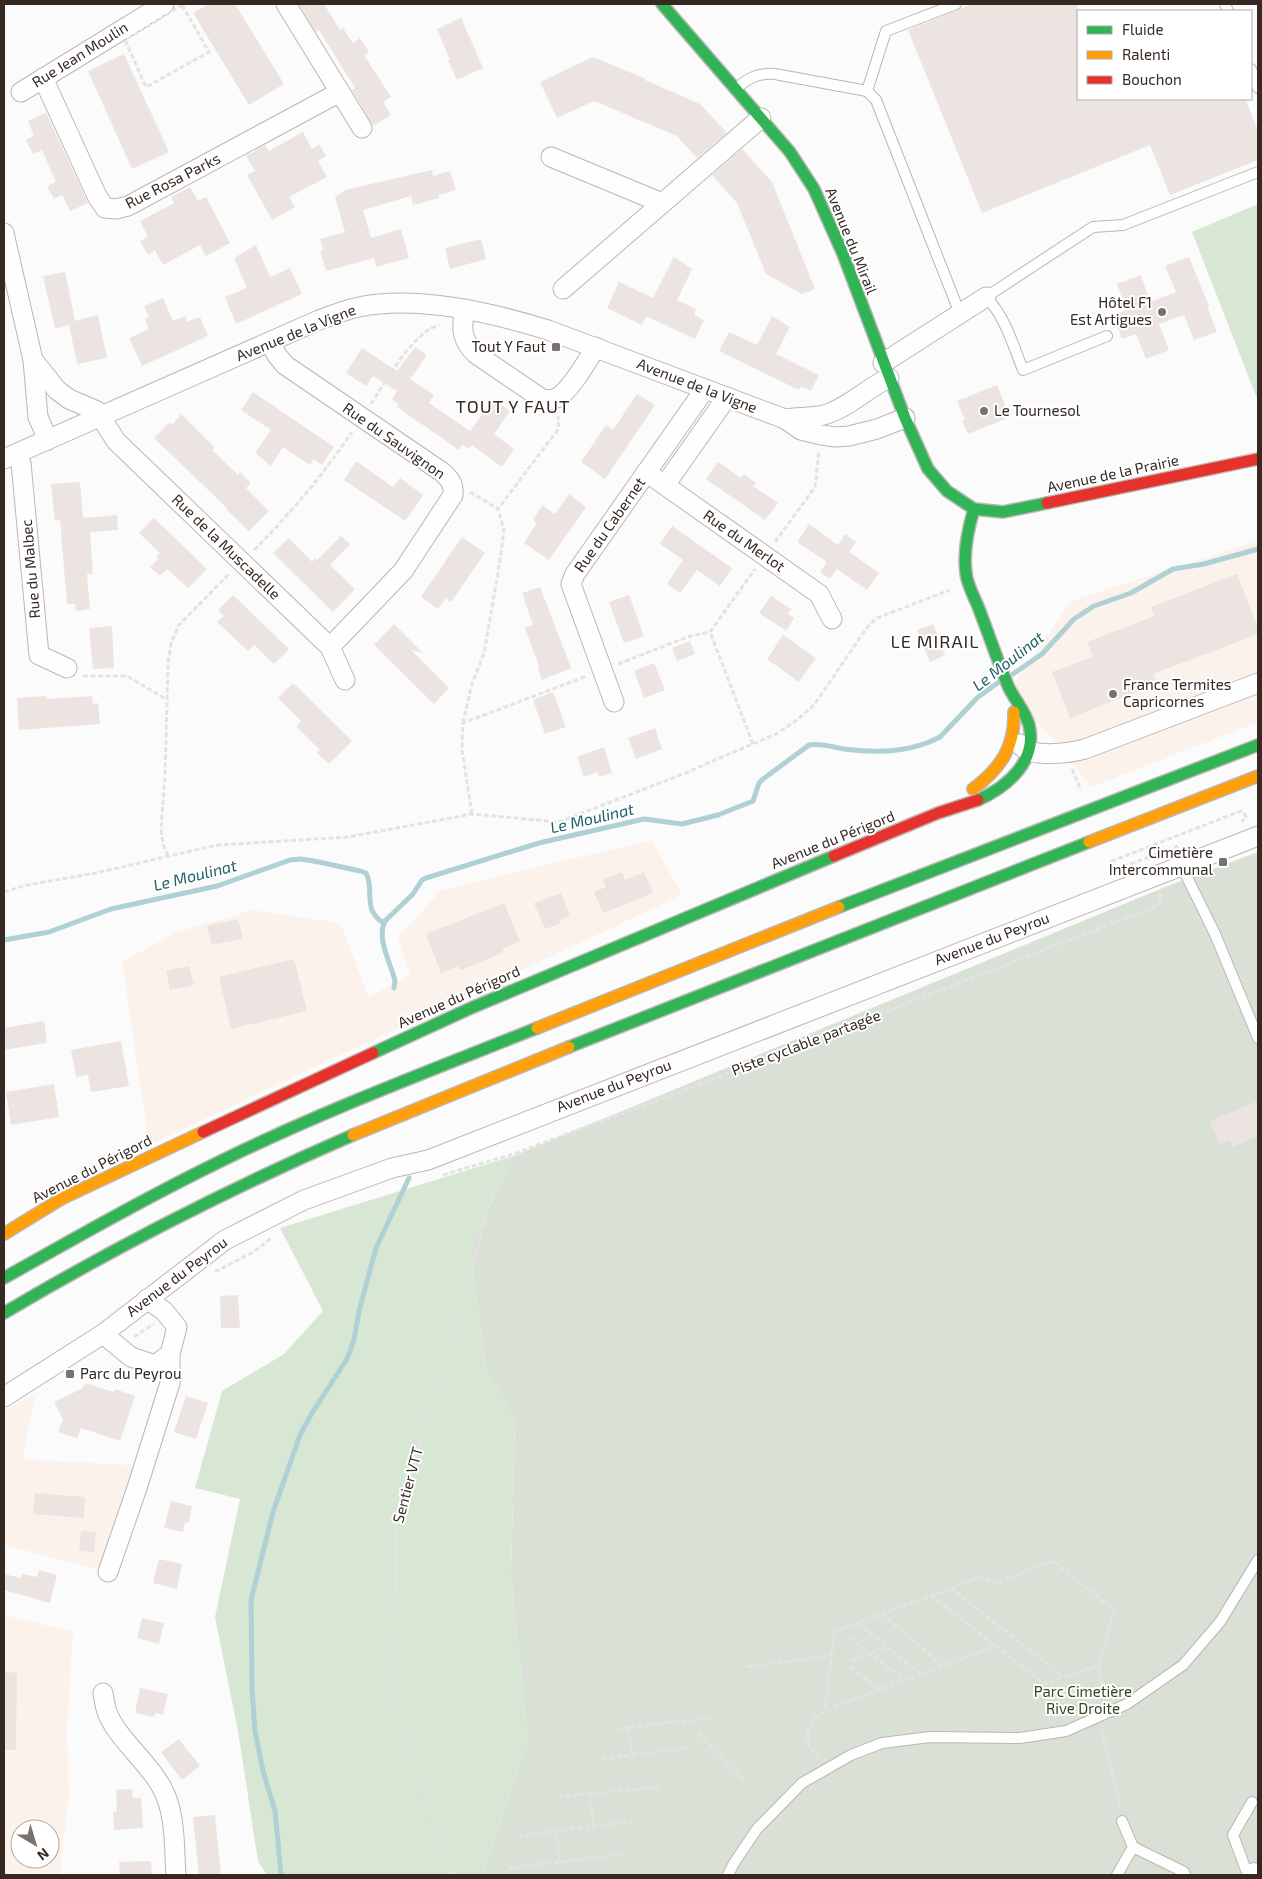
<svg xmlns="http://www.w3.org/2000/svg" width="1262" height="1879" font-family="'Exo 2',sans-serif">
	<rect width="100%" height="100%" fill="#fbfbfb"/>
	<g fill="#fcf2ec" fill-rule="evenodd">
		<path d="M1258,541V722L1092,787L1010,689L1071,601Z"/>
		<path d="M652,840L682,895L149,1145L122,962L175,933L253,910L340,923L369,997L410,975L398,937L441,890Z"/>
		<path d="M36,1393L22,1459L144,1466L108,1572L4,1545V1411Z"/>
		<path d="M4,1615L73,1632L67,1729L69,1793L60,1875H4ZM20,1829H50V1859H20Z"/>
	</g>
	<path fill="#d9e1d6" d="M1258,852V1875H483L528,1741L511,1576L515,1420L486,1368L470,1250L513,1156L1170,885Z"/>
	<g fill="#d8e6d4">
		<path d="M1258,204V401L1192,232Z"/>
		<path d="M513,1156L470,1250L486,1368L515,1420L511,1576L528,1741L483,1875H267L258,1861L238,1731L215,1617L240,1499L195,1488L222,1391L284,1354L323,1311L280,1228Z"/>
	</g>
	<g fill="none" stroke-linecap="round" stroke-linejoin="round">
		<g stroke="#afd0d4" stroke-width="5">
			<path d="M1013,674L1042,654L1074,619L1094,606L1131,593L1173,569L1204,564L1258,549"/>
			<path d="M4,940L49,932L111,909L217,886L290,860L301,859L319,862L360,871L366,873C375,890 362,908 382,922L385,921"/>
			<path d="M394,988L395,981C391,963 376,939 385,921L413,894L422,880L426,878L539,843L644,819L682,824L718,815L753,801L759,783L763,779L809,745C820,743 833,747 844,749C878,753 910,753 940,737L978,697L999,682"/>
			<path d="M281,1875L275,1811L263,1771L255,1731L252,1689L251,1600L273,1512L300,1435L312,1413L347,1359L354,1340L359,1311L376,1248L409,1178"/>
		</g>
	</g>
	<g fill="#ece4e1">
		<path d="M208,4H235L284,84L249,105L193,13Z"/>
		<path d="M299,4H324L340,30L343,28L353,43L360,38L369,52L364,55L391,97L383,102L391,115L373,126L352,90L355,88L319,30L316,32Z"/>
		<path d="M972,4H1078V99H1245L1258,130V160L1170,195L1150,145L982,213L908,30Z"/>
		<path d="M461,18L483,68L457,80L448,60H450L437,29Z"/>
		<path d="M124,54L169,152L132,169L88,71Z"/>
		<path d="M593,57L646,79L645,80L700,104L727,133L697,158L677,136L594,101L557,118L540,82Z"/>
		<path d="M46,113L88,203L70,211L62,195L54,199L47,186L56,182L42,150L33,154L26,140L34,136L28,121Z"/>
		<path d="M303,132L312,149L319,144L326,156L318,161L327,177L289,197L295,207L272,220L247,175L255,171L246,156L265,145L269,151Z"/>
		<path d="M742,149L772,182L815,289L802,294L766,274L737,203L712,175Z"/>
		<path d="M432,170L433,176L450,171L456,190L439,195V198L413,205L411,196L363,210L371,238L401,229L409,258L376,267L374,258L326,271L320,251L323,250L320,239L345,232L335,197L345,190Z"/>
		<path d="M190,187L198,201L206,197L230,243L206,256L200,245L163,265L155,250L148,255L140,241L148,237L140,221L174,203L171,197Z"/>
		<path d="M481,239L486,259L450,269L445,248Z"/>
		<path d="M256,245L270,277L290,268L302,294L236,324L225,297L247,288L234,258Z"/>
		<path d="M674,257L692,269L677,300L696,309L694,315L704,320L695,339L646,316L642,325L607,308L619,282L653,298Z"/>
		<path d="M1189,257L1209,306H1207L1217,332L1194,340L1184,315L1159,324L1169,350L1146,359L1136,334L1122,339L1113,315L1127,310L1117,284L1141,275L1150,302L1176,292L1165,266Z"/>
		<path d="M65,272L75,321L98,315L107,358L77,364L69,325L55,329L43,276Z"/>
		<path d="M163,298L173,321L185,316L187,322L200,317L208,336L142,366L129,338L149,329L145,319L149,317L144,306Z"/>
		<path d="M772,316L790,327L776,354L819,375L811,391L801,386L799,390L719,351L729,332L757,345Z"/>
		<path d="M415,347L427,355L410,379L434,395L429,403L470,431L493,399L510,411L494,434L514,449L502,467L472,445L469,449L462,445L459,450L397,407L399,405L392,399L397,391L373,376L366,386L346,373L362,348L397,371Z"/>
		<path d="M997,385L1010,417L968,434L962,421L965,420L957,401Z"/>
		<path d="M253,392L334,447L322,465L314,459L310,465L283,447L271,466L255,453L271,430L241,410Z"/>
		<path d="M637,394L655,405L605,479L581,462L606,425L613,430Z"/>
		<path d="M181,414L215,448L212,450L238,475L240,472L251,483L246,488L269,511L249,531L226,509L227,508L154,438L170,422L172,425Z"/>
		<path d="M356,461L393,487L400,478L423,495L405,521L344,480Z"/>
		<path d="M718,462L741,478L744,474L756,483L753,486L778,503L765,520L706,479Z"/>
		<path d="M80,482L83,518L117,515L118,530L90,532L93,574H87L90,609L76,611L75,604H67L60,520L55,521L51,484Z"/>
		<path d="M569,494L586,507L549,560L524,543L537,523L533,520L542,505L555,514Z"/>
		<path d="M154,518L207,569L188,588L167,569L160,576L150,567L158,559L156,557L160,553L139,533Z"/>
		<path d="M809,524L838,545L845,534L856,542L849,552L879,573L867,590L837,569L830,579L820,572L827,562L797,542Z"/>
		<path d="M672,526L732,568L720,586L697,570L680,593L667,584L683,560L660,544Z"/>
		<path d="M341,536L350,544L330,565L355,589L333,612L273,553L289,538L312,562L315,558L317,560Z"/>
		<path d="M462,537L485,553L451,602L446,598L438,609L421,597Z"/>
		<path d="M1237,574L1258,628V634L1153,674L1156,684L1070,718L1052,672L1093,657L1087,642L1154,616L1151,607Z"/>
		<path d="M540,587L571,668L542,680L538,667L539,666L525,628L533,625L522,593Z"/>
		<path d="M233,595L289,649L274,664L254,645L248,651L217,622L224,616L218,610Z"/>
		<path d="M629,595L644,636L624,643L609,602Z"/>
		<path d="M771,596L791,609L788,614L794,618L786,631L759,613Z"/>
		<path d="M394,624L423,653L411,650L449,688L434,704L374,645Z"/>
		<path d="M933,624L945,655L930,662L917,630Z"/>
		<path d="M112,626L114,668L93,669L89,628Z"/>
		<path d="M783,635L816,658L799,682L767,659Z"/>
		<path d="M690,641L695,654L677,661L672,648Z"/>
		<path d="M654,663L665,690L644,698L634,671Z"/>
		<path d="M293,683L352,741L329,764L317,753L320,750L296,726L301,721L278,698Z"/>
		<path d="M553,692L566,727L545,734L533,700Z"/>
		<path d="M46,696L47,699L92,696L93,704L98,703L100,724L19,730L17,698Z"/>
		<path d="M655,728L662,749L636,759L628,738Z"/>
		<path d="M604,747L612,773L599,777L597,772L584,777L577,757Z"/>
		<path d="M622,872L625,880L644,872L653,893L603,913L594,892L606,887L603,879Z"/>
		<path d="M561,893L570,916L559,920L561,923L545,929L534,903Z"/>
		<path d="M504,903L520,941L502,949L504,952L474,965L460,970L458,966L441,973L426,934Z"/>
		<path d="M238,919L243,939L212,945L207,926Z"/>
		<path d="M294,959L307,1011L231,1029L219,977Z"/>
		<path d="M189,966L194,985L170,990L166,971Z"/>
		<path d="M44,1021L47,1043L4,1050V1028Z"/>
		<path d="M121,1041L129,1086L91,1092L88,1075L76,1077L71,1050Z"/>
		<path d="M54,1084L59,1117L11,1125L6,1092Z"/>
		<path d="M1258,1101V1136L1233,1147L1230,1140L1219,1144L1210,1121Z"/>
		<path d="M238,1295L240,1328H221L220,1296Z"/>
		<path d="M85,1383L114,1392L115,1389L135,1396L120,1441L81,1428L77,1438L58,1432L63,1419L54,1402L83,1388Z"/>
		<path d="M186,1396L208,1403L196,1439L174,1432Z"/>
		<path d="M35,1493L85,1497L84,1518L33,1514Z"/>
		<path d="M171,1501L192,1506L189,1523L185,1522L183,1532L164,1528Z"/>
		<path d="M81,1531L96,1532L94,1552L79,1551Z"/>
		<path d="M159,1559L182,1564L177,1589L153,1583Z"/>
		<path d="M39,1570L57,1575L50,1603L4,1590V1574L21,1578L22,1574L37,1577Z"/>
		<path d="M142,1618L164,1623L159,1644L137,1638Z"/>
		<path d="M17,1672L16,1750H4V1673Z"/>
		<path d="M140,1688L168,1694L163,1715L155,1713L154,1717L135,1713Z"/>
		<path d="M179,1739L200,1766L182,1780L161,1752Z"/>
		<path d="M132,1789L133,1798H141L143,1828L114,1830L113,1812L117,1811L116,1790Z"/>
		<path d="M215,1815L221,1875H199L193,1817Z"/>
		<path d="M151,1861L152,1875H120L119,1862Z"/>
	</g>
	<g fill="none" stroke-linecap="round" stroke-linejoin="round">
		<g stroke="#bcb6b3" stroke-width="12">
			<g id="lane">
				<path d="M1225,4L1228,11"/>
				<path d="M1251,69L1258,88"/>
				<path d="M737,88C749,77 759,73 775,74L867,91L876,100L960,314"/>
				<path d="M867,91L886,31L956,4"/>
				<path d="M1107,336L1023,370C1013,345 1005,316 986,297L1093,227L1123,225L1258,172"/>
				<path d="M1181,865L1215,934L1258,1038"/>
				<path d="M1252,1802L1233,1835L1246,1870L1254,1868L1256,1875"/>
				<path d="M1122,1821L1133,1847"/>
				<path d="M728,1875L734,1863L757,1829L802,1783L851,1755L882,1743L930,1737L1020,1738L1066,1731L1127,1704L1183,1665L1220,1622L1258,1560"/>
				<path d="M1117,1875L1133,1847L1184,1872L1185,1875"/>
			</g>
		</g>
		<g stroke="#bcb6b3" stroke-width="21">
			<g id="street">
				<path d="M286,4L362,128"/>
				<path d="M43,78L97,196L105,208L116,209L128,206L340,92"/>
				<path d="M21,92L164,4"/>
				<path d="M551,157L662,203"/>
				<path d="M4,233L33,360L38,417L48,440"/>
				<path d="M563,289L761,118"/>
				<path d="M465,309C461,328 461,340 476,354L542,399C547,400 552,400 557,398C571,390 587,361 596,347"/>
				<path d="M271,341L276,354L285,365L442,472C450,479 454,484 453,495L403,571L330,647"/>
				<path d="M33,360L57,390L69,399L97,411L116,441L330,647L345,680"/>
				<path d="M883,363L986,297"/>
				<path d="M785,419C798,417 811,418 824,415C848,408 867,388 889,378"/>
				<path d="M17,454L21,463L39,655L67,668"/>
				<path d="M4,459L319,320C332,315 345,310 359,307C417,295 493,313 548,330L785,419L801,430L821,435L836,437L849,436L877,429L905,418"/>
				<path d="M646,472L819,594L832,619"/>
				<path d="M665,485L727,397"/>
				<path d="M614,702L571,584L575,574L705,389"/>
				<path d="M1020,744C1029,759 1070,753 1085,749L1258,683"/>
				<path d="M103,1334L131,1357L155,1365L170,1354L177,1327L164,1311L147,1299"/>
				<path d="M4,1397L103,1334L225,1240L304,1200L392,1168L428,1160L1258,836"/>
				<path d="M108,1572L137,1488L170,1383V1354"/>
				<path d="M103,1693C104,1699 105,1706 107,1712C116,1737 147,1761 161,1786C176,1812 174,1845 176,1875"/>
			</g>
		</g>
		<g stroke="#bcb6b3" stroke-width="14">
			<g id="fast">
				<path d="M662,4L790,152L814,189L843,254L905,418L928,469L947,491L974,509L1003,512L1047,503"/>
				<path d="M974,509C968,529 963,552 966,573C967,585 975,598 979,609C989,635 998,662 1009,688C1015,700 1025,711 1029,725C1038,761 1007,787 978,800"/>
				<path d="M839,907L1258,745"/>
				<path d="M569,1047L1089,842"/>
				<path d="M373,1053L471,1008L834,856"/>
				<path d="M4,1278C77,1237 149,1196 223,1160C325,1110 432,1070 537,1028"/>
				<path d="M4,1313C117,1246 233,1187 353,1135"/>
			</g>
		</g>
		<g stroke="#bcb6b3" stroke-width="14">
			<g id="slow">
				<path d="M973,789C1001,768 1015,747 1014,712"/>
				<path d="M1089,842L1258,776"/>
				<path d="M537,1028L839,907"/>
				<path d="M353,1135L569,1047"/>
				<path d="M4,1234L61,1199L203,1132"/>
			</g>
		</g>
		<g stroke="#bcb6b3" stroke-width="14">
			<g id="jam">
				<path d="M1047,503L1258,459"/>
				<path d="M834,856L938,813L978,800"/>
				<path d="M203,1132L373,1053"/>
			</g>
		</g>
		<g stroke="#e4e3e2" stroke-width="3" stroke-dasharray="5 2.5" stroke-linecap="butt">
			<path d="M182,5L209,52L146,87L125,40Z"/>
			<path d="M371,404C386,381 413,332 439,325"/>
			<path d="M470,492L498,509L559,428L558,416"/>
			<path d="M775,542L815,487L819,451"/>
			<path d="M254,550C293,511 321,477 352,432"/>
			<path d="M618,664L690,636L710,632"/>
			<path d="M83,676H127L166,699"/>
			<path d="M463,723L471,687L484,653L498,573L504,530L498,509"/>
			<path d="M753,744L710,632L755,569"/>
			<path d="M1072,769L1081,790"/>
			<path d="M472,814L462,751L463,723L587,676"/>
			<path d="M168,856L163,844L161,829L165,777L168,663L171,644L178,626L230,573"/>
			<path d="M1149,857L1115,870L1112,861L1241,811L1244,813L1246,817L1242,822"/>
			<path d="M1150,860L1149,857L1178,846"/>
			<path d="M4,892L27,885L96,873L217,845L348,837L472,814L559,822L678,776L776,734L797,720L814,705L868,626L877,618L950,590"/>
			<path d="M443,1175L513,1154L704,1083L1156,906L1162,901L1159,893"/>
			<path d="M215,1272L255,1251L271,1238"/>
			<path d="M134,1337L154,1324"/>
			<path d="M951,1588L1063,1677"/>
			<path d="M931,1595L1044,1684L1099,1665"/>
			<path d="M882,1614L942,1666"/>
			<path d="M858,1623L920,1674"/>
			<path d="M850,1638L904,1680"/>
			<path d="M851,1660L886,1647"/>
			<path d="M747,1667L832,1655"/>
			<path d="M851,1667L879,1690"/>
			<path d="M826,1710L995,1646"/>
			<path d="M628,1727L632,1755"/>
			<path d="M1101,1728L1121,1809"/>
			<path d="M615,1729L712,1718"/>
			<path d="M699,1734L744,1780"/>
			<path d="M602,1759L688,1748"/>
			<path d="M819,1759C802,1740 804,1724 825,1710L834,1632L983,1576L995,1584L1053,1561L1114,1610L1099,1665L1100,1681L1113,1697"/>
			<path d="M589,1793L594,1826"/>
			<path d="M558,1797L659,1787"/>
			<path d="M556,1831L560,1862"/>
			<path d="M518,1836L633,1821"/>
			<path d="M509,1868L624,1854"/>
			<path d="M454,1875L398,1714L396,1520L454,1333L502,1158"/>
		</g>
		<use href="#lane" stroke="#fefefe" stroke-width="10"/>
		<use href="#street" stroke="#fefefe" stroke-width="19"/>
		<use href="#fast" stroke="#30b455" stroke-width="11"/>
		<use href="#slow" stroke="#ff9f0a" stroke-width="11"/>
		<use href="#jam" stroke="#e5322d" stroke-width="11"/>
	</g>
	<g fill="#7b726d" stroke="#fff" stroke-width="2">
		<circle cx="1162" cy="312" r="5"/>
		<rect x="551" y="342" width="10" height="10" rx="2.5"/>
		<circle cx="984" cy="411" r="5"/>
		<circle cx="1113" cy="694" r="5"/>
		<rect x="1218" y="857" width="10" height="10" rx="2.5"/>
		<rect x="65" y="1369" width="10" height="10" rx="2.5"/>
	</g>
	<g text-anchor="middle" stroke-width="4" stroke-linejoin="round" paint-order="stroke">
		<g font-size="15" fill="#362921" stroke="#fff">
			<text transform="translate(80 55) rotate(-32)" y="5">Rue Jean Moulin</text>
			<text transform="translate(173 181) rotate(-27)" y="5">Rue Rosa Parks</text>
			<text transform="translate(851 241) rotate(68)" y="5">Avenue du Mirail</text>
			<text transform="translate(296 333) rotate(-22)" y="5">Avenue de la Vigne</text>
			<text transform="translate(697 386) rotate(21)" y="5">Avenue de la Vigne</text>
			<text transform="translate(394 441) rotate(35)" y="5">Rue du Sauvignon</text>
			<text transform="translate(1113 474) rotate(-12)" y="5">Avenue de la Prairie</text>
			<text transform="translate(610 525) rotate(-55)" y="5">Rue du Cabernet</text>
			<text transform="translate(744 541) rotate(35)" y="5">Rue du Merlot</text>
			<text transform="translate(226 547) rotate(44)" y="5">Rue de la Muscadelle</text>
			<text transform="translate(31 569) rotate(-95)" y="5">Rue du Malbec</text>
			<text transform="translate(833 840) rotate(-22)" y="5">Avenue du Périgord</text>
			<text transform="translate(992 939) rotate(-21)" y="5">Avenue du Peyrou</text>
			<text transform="translate(459 997) rotate(-24)" y="5">Avenue du Périgord</text>
			<text transform="translate(806 1043) rotate(-21)" y="5">Piste cyclable partagée</text>
			<text transform="translate(614 1086) rotate(-21)" y="5">Avenue du Peyrou</text>
			<text transform="translate(92 1169) rotate(-27)" y="5">Avenue du Périgord</text>
			<text transform="translate(177 1277) rotate(-37)" y="5">Avenue du Peyrou</text>
			<text transform="translate(408 1485) rotate(-75)" y="5">Sentier VTT</text>
		</g>
		<g font-size="15" fill="#362921" stroke="#fff" text-anchor="end">
			<text x="1152" y="308">Hôtel F1<tspan x="1152" dy="17">Est Artigues</tspan></text>
			<text x="546" y="352">Tout Y Faut</text>
			<text x="994" y="416" text-anchor="start">Le Tournesol</text>
			<text x="1123" y="690" text-anchor="start">France Termites<tspan x="1123" dy="17">Capricornes</tspan></text>
			<text x="1213" y="858">Cimetière<tspan x="1213" dy="17">Intercommunal</tspan></text>
			<text x="80" y="1379" text-anchor="start">Parc du Peyrou</text>
		</g>
		<g font-size="15" fill="#2a4b1f" stroke="#fff">
			<text x="1083" y="1697">Parc Cimetière<tspan x="1083" dy="17">Rive Droite</tspan></text>
		</g>
		<g font-size="16" font-style="italic" fill="#206067" stroke="#fff">
			<text transform="translate(1008 661) rotate(-38)" y="6">Le Moulinat</text>
			<text transform="translate(592 818) rotate(-13)" y="6">Le Moulinat</text>
			<text transform="translate(195 875) rotate(-14)" y="6">Le Moulinat</text>
		</g>
		<g font-size="18" letter-spacing="1" fill="#362921" stroke="#fff">
			<text x="513" y="413">TOUT Y FAUT</text>
			<text x="935" y="648">LE MIRAIL</text>
		</g>
	</g>
	<rect width="1262" height="1879" fill="none" stroke="#362921" stroke-width="10"/>
	<rect x="1077" y="10" width="175" height="90" fill="#ffffff" stroke="#afa9a6"/>
	<rect x="1087" y="26" width="25" height="8" fill="#30b455" stroke="#afa9a6"/>
	<text x="1122" y="35" font-size="15" fill="#362921">Fluide</text>
	<rect x="1087" y="51" width="25" height="8" fill="#ff9f0a" stroke="#afa9a6"/>
	<text x="1122" y="60" font-size="15" fill="#362921">Ralenti</text>
	<rect x="1087" y="76" width="25" height="8" fill="#e5322d" stroke="#afa9a6"/>
	<text x="1122" y="85" font-size="15" fill="#362921">Bouchon</text>
	<g transform="translate(35 1844) rotate(142)"><circle r="24" fill="#ffffff" stroke="#afa9a6"/>
	<path d="M0-4L9 19L0 12L-9 19Z" fill="#7b726d"/>
	<text y="-8" font-size="14" font-weight="bold" text-anchor="middle" fill="#362921">N</text>
	</g>
</svg>
